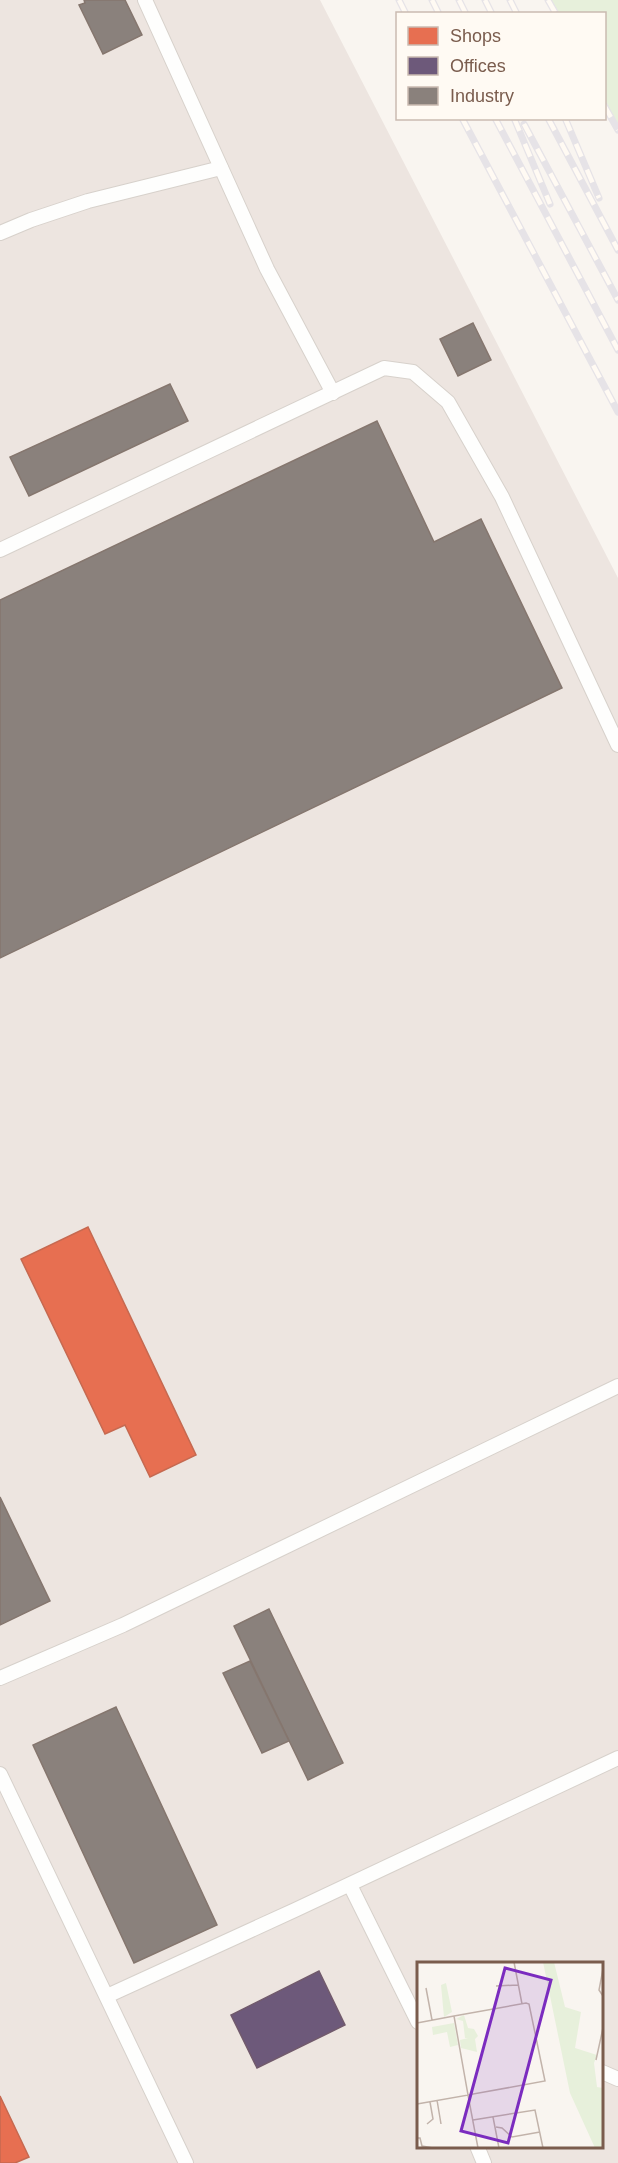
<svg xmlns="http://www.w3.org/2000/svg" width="618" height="2163" font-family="Arial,sans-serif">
	<rect width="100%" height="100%" fill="#f9f5f0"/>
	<path fill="#ede5e0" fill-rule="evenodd" d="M0,0H320L618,578V2163H0ZM418,1964H602V2146H418Z"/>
	<path fill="#e7f0db" d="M551,0H618V126L605,100L604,14L559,13Z"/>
	<g fill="#e76f51" stroke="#c66950" stroke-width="1.5">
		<path d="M88,1227L196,1455L150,1477L125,1425L105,1434L21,1259Z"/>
		<path d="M0,2096L29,2157L15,2163H0Z"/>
	</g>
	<path fill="#6d597a" stroke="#715a6c" stroke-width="1.5" d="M319,1971L345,2025L257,2068L231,2015Z"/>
	<g fill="#8a817c" stroke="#85766e" stroke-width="1.5">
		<path d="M84,0H125L142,35L103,54L79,5L85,3Z"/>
		<path d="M473,323L491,360L458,376L440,339Z"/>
		<path d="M170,384L188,421L29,496L10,457Z"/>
		<path d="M377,421L434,542L481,519L562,688L0,958V600Z"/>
		<path d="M0,1497L50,1601L0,1625Z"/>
		<path d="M269,1609L343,1763L308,1780L234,1626Z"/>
		<path d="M250,1661L289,1741L262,1753L223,1673Z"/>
		<path d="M116,1707L217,1925L134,1963L33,1745Z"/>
	</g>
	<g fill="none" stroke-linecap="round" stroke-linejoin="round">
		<g stroke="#d7d1cb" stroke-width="16">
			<g id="lane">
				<path d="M145,0L267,269L333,393"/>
				<path d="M0,233L31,220L88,201L221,168"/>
				<path d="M0,550L384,368L413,372L448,402L502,497L618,745"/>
				<path d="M0,1678L123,1625L618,1386"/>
				<path d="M0,1774L186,2163"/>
				<path d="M350,1885L418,2022"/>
				<path d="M107,1996L295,1910L618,1758"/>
				<path d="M602,2072L618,2079"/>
				<path d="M477,2146L484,2163"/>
			</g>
		</g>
		<use href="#lane" stroke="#fefefd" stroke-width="14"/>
		<g stroke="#e6e3e7" stroke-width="7">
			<g id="rail">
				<path d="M399,0L406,14"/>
				<path d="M432,0L439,14"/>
				<path d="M459,0L466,14"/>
				<path d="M485,0L492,14"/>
				<path d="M510,0L517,14"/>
				<path d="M548,0L556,14"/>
				<path d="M604,105L618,130"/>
				<path d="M462,118L618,412"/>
				<path d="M495,118L618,350"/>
				<path d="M514,118L550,204"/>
				<path d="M548,118L618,250"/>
				<path d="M565,118L599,198"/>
				<path d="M524,124L618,300"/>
			</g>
		</g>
		<use href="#rail" stroke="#fffaf3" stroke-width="4.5" stroke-dasharray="14" stroke-linecap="butt"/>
	</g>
	<g transform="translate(417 1962)">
		<rect width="186" height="186" fill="#f9f5f0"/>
		<path d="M126,0H137L148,45L164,50L158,86L180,93L177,101L180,125L186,126V186H178L153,131ZM29,21L35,50L27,55L24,23ZM47,53L51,66L57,67L61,74L58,77L60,90L44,86L43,78L51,76H48L46,59L39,57ZM37,61L41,83L33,85L30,70L16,73L15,65Z" fill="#e7f0db"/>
		<path fill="none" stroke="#c2b3aa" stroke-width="1.5" d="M97,0L105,42M186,7L182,28L186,34M79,24L101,23M9,26L15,58M0,61L37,54L109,41L112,42L128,119L51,133L37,54M179,98L186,66M20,138L24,162M0,142L51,133L61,186M76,155L82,186M56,158L118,148L126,186M10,162L16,157L13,140M79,165L85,166L95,175L123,170M0,176H3L5,184L16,186"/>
		<path fill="#7b2cbf" fill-opacity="0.15" stroke="#7b2cbf" stroke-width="3" d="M88,6L134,18L91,181L44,169Z"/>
		<rect width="186" height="186" fill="none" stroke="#7a5c4d" stroke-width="3"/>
	</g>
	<rect x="396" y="12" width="210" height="108" fill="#fffaf3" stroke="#cabbb1" stroke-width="1.5"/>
	<rect x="408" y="27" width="30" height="18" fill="#e76f51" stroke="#cabbb1" stroke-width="1.5"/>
	<text x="450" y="42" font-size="18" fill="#7a5c4d">Shops</text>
	<rect x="408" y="57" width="30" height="18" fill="#6d597a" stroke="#cabbb1" stroke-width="1.5"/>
	<text x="450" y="72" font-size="18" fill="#7a5c4d">Offices</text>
	<rect x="408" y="87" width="30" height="18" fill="#8a817c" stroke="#cabbb1" stroke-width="1.5"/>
	<text x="450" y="102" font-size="18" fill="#7a5c4d">Industry</text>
</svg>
